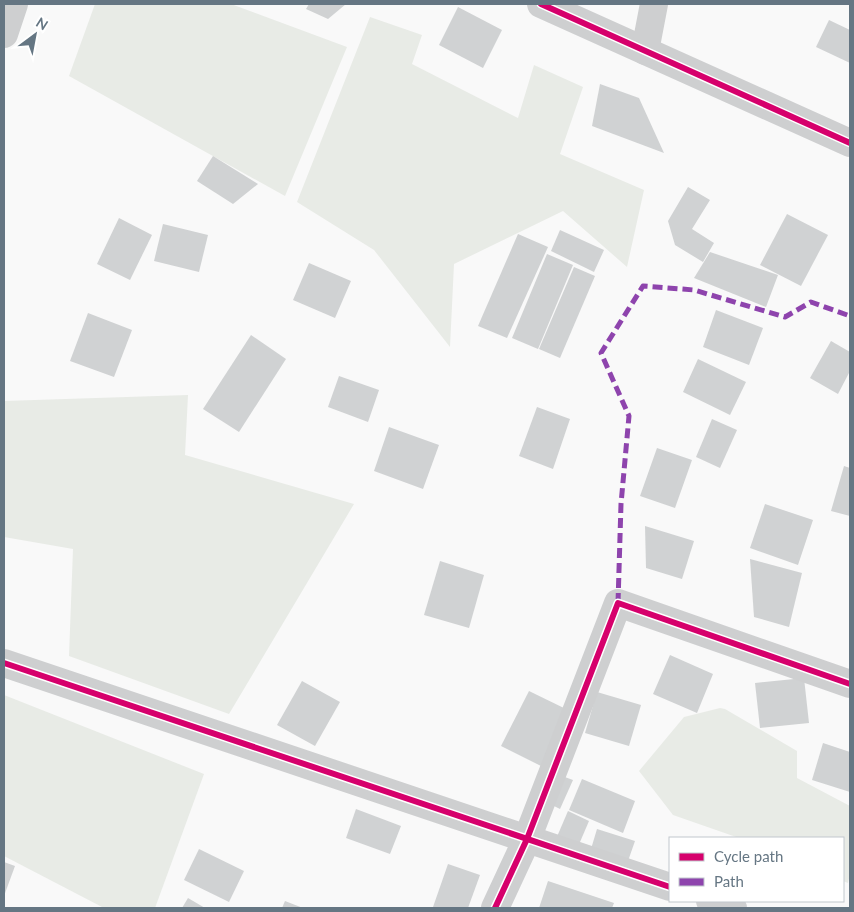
<svg xmlns="http://www.w3.org/2000/svg" width="854" height="912" font-family="Lato,sans-serif">
	<rect width="100%" height="100%" fill="#f9f9f9"/>
	<g fill="#e8ebe6">
		<path d="M95,4H231L347,47L285,196L69,76Z"/>
		<path d="M370,17L422,35L412,64L518,118L534,65L583,87L560,154L644,190L627,267L563,211L454,264L450,347L374,250L297,202Z"/>
		<path d="M188,395L185,455L354,504L229,714L69,656L73,549L4,537V401Z"/>
		<path d="M4,695L204,774L155,908H104L4,856Z"/>
		<path d="M720,708L725,709L797,751V778L850,806V874L848,883L843,881V838H739L673,815L639,771L684,717Z"/>
	</g>
	<g fill="#d0d2d3">
		<path d="M309,4H346L328,19L306,9Z"/>
		<path d="M458,7L502,30L483,68L439,45Z"/>
		<path d="M829,20L850,30V63L816,47Z"/>
		<path d="M600,84L639,98L664,153L592,126Z"/>
		<path d="M213,156L258,184L233,204L197,181Z"/>
		<path d="M688,187L710,200L692,229L714,243L703,262L675,245L668,221Z"/>
		<path d="M787,214L828,235L801,286L760,265Z"/>
		<path d="M119,218L152,235L130,280L97,264Z"/>
		<path d="M163,224L208,235L199,272L154,261Z"/>
		<path d="M560,230L604,250L594,272L551,251Z"/>
		<path d="M518,234L548,247L507,338L478,326Z"/>
		<path d="M710,252L778,275L766,307L694,278Z"/>
		<path d="M547,254L573,265L538,349L512,338Z"/>
		<path d="M309,263L351,281L335,318L293,300Z"/>
		<path d="M574,267L595,276L560,358L539,349Z"/>
		<path d="M716,310L763,328L749,365L703,347Z"/>
		<path d="M88,313L132,330L114,377L70,361Z"/>
		<path d="M251,335L286,359L239,432L203,409Z"/>
		<path d="M831,341L850,352V371L838,394L810,378Z"/>
		<path d="M698,359L746,382L730,415L683,392Z"/>
		<path d="M339,376L379,390L368,422L328,407Z"/>
		<path d="M537,407L570,419L553,469L519,456Z"/>
		<path d="M712,419L737,430L720,468L696,457Z"/>
		<path d="M389,427L439,445L423,489L374,471Z"/>
		<path d="M657,448L692,460L675,508L640,496Z"/>
		<path d="M844,466L850,468V516L831,511Z"/>
		<path d="M765,504L813,520L798,565L750,548Z"/>
		<path d="M645,526L694,541L682,579L646,568Z"/>
		<path d="M750,559L802,573L789,627L754,617Z"/>
		<path d="M440,561L484,575L469,628L424,615Z"/>
		<path d="M670,655L713,674L697,713L653,694Z"/>
		<path d="M804,678L809,723L760,728L755,683Z"/>
		<path d="M302,681L340,702L315,746L277,725Z"/>
		<path d="M529,691L570,711L543,767L501,746Z"/>
		<path d="M597,692L641,705L629,746L585,733Z"/>
		<path d="M823,743L850,752V792L812,780Z"/>
		<path d="M562,776L573,780L560,809L550,804Z"/>
		<path d="M582,779L635,801L623,833L569,810Z"/>
		<path d="M356,809L401,826L390,854L346,838Z"/>
		<path d="M568,811L589,821L577,849L556,839Z"/>
		<path d="M597,829L635,841L628,861L591,849Z"/>
		<path d="M199,849L244,871L229,902L184,880Z"/>
		<path d="M4,862L15,866L4,896Z"/>
		<path d="M448,864L480,875L468,908L433,907Z"/>
		<path d="M548,881L614,903L612,908H539Z"/>
		<path d="M188,898L205,908H182Z"/>
		<path d="M285,901L303,908H282Z"/>
	</g>
	<g fill="none" stroke-linecap="round" stroke-linejoin="round">
		<g stroke="#cecfd0" stroke-width="28">
			<path d="M541,4L850,143"/>
			<path d="M4,34L14,4"/>
			<path d="M645,51L654,4"/>
			<path d="M4,663L670,887"/>
			<path d="M710,901L733,908"/>
			<path d="M495,908L527,839L618,603L850,684"/>
		</g>
		<path stroke="#8e44ad" stroke-width="5" stroke-dasharray="10 5" stroke-linecap="butt" d="M618,603L621,504L629,416L601,353L643,286L694,290L785,317L811,302L850,316"/>
		<g stroke="#fff" stroke-width="9">
			<g id="cycleway">
				<path d="M541,4L850,143"/>
				<path d="M4,663L670,887"/>
				<path d="M495,908L527,839L618,603L850,684"/>
			</g>
		</g>
		<use href="#cycleway" stroke="#d6006c" stroke-width="6"/>
	</g>
	<rect width="854" height="912" fill="none" stroke="#657683" stroke-width="10"/>
	<rect x="669" y="837" width="175" height="65" fill="#ffffff" stroke="#c1c8cd"/>
	<rect x="679" y="853" width="25" height="8" fill="#d6006c" stroke="#c1c8cd"/>
	<text x="714" y="862" font-size="15" fill="#657683">Cycle path</text>
	<rect x="679" y="878" width="25" height="8" fill="#8e44ad" stroke="#c1c8cd"/>
	<text x="714" y="887" font-size="15" fill="#657683">Path</text>
	<g transform="translate(35 35) rotate(32)" stroke="#ffffff" stroke-width="4" paint-order="stroke">
	<path d="M0-4L9 19L0 12L-9 19Z" fill="#657683"/>
	<text y="-8" font-size="14" font-weight="bold" text-anchor="middle" fill="#657683">N</text>
	</g>
</svg>
